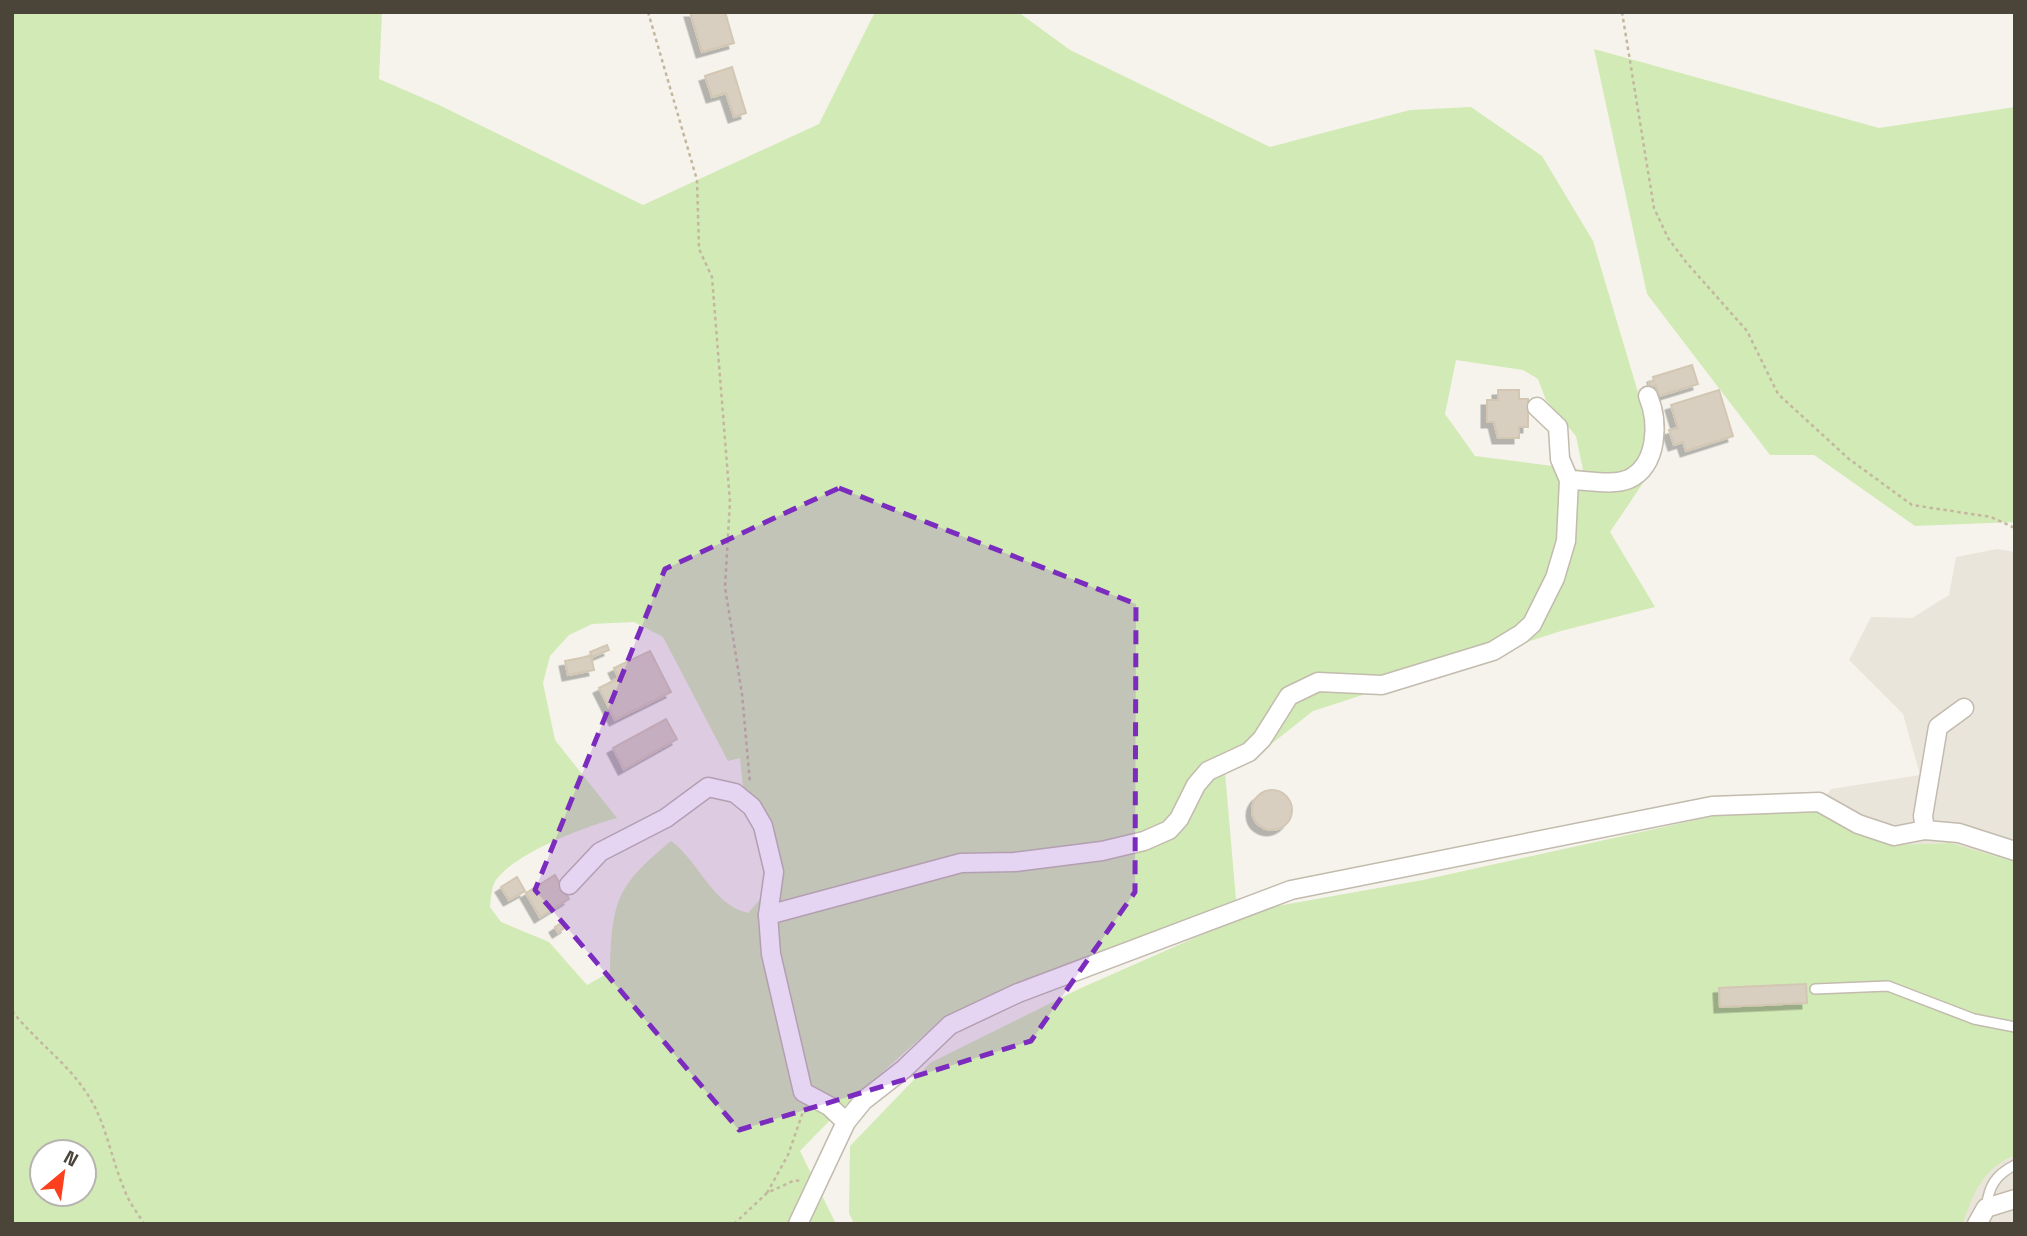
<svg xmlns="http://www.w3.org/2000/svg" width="2027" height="1236" font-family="'Space Grotesk',sans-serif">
	<defs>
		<filter id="shadow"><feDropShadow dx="-5.5" dy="5.5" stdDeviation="0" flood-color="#0004"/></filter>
	</defs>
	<rect width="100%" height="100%" fill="#f6f3ec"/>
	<g fill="#eae5da">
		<path d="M1997,549L2015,552V862L1951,843L1892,845L1816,810L1831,789L1920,775L1903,714L1849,660L1871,617L1912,618L1949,595L1956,557Z"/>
		<path d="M2015,1156V1224H1963L1972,1195L1984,1178L1996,1164Z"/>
	</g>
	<g fill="#d2eab5" fill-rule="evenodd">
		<path d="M12,12H382L379,79L439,105L643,205L819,124L875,12H1018L1070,50L1270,147L1410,110L1471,107L1542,156L1593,241L1645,416L1653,459L1647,477L1610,532L1655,607L1561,631L1313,711L1270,745L1225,772L1236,900L1012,985L935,1025L837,1113L800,1151L836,1224H12ZM1456,360L1523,370L1538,379L1546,400L1576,436L1583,470L1475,456L1445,414ZM634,622L663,637L728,761L740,758L746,815L760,837L765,894L748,913C712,905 699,861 671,841C615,887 612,902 610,972L587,985L549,942L501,922L490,907C491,899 491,887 496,880C515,853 584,827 617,818L555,740L543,683L550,656L569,635L592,624ZM42,1152H84V1194H42Z"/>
		<path d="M1594,49L1879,128L2015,107V522L1915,526L1814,455H1770L1647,294Z"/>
		<path d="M1816,810L1892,845L1951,843L2015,862V1156C1984,1166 1972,1195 1963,1224H854L849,1213L850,1146L930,1063L1081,988L1260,909L1423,880L1736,811Z"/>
	</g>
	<g fill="#d8cfc1" stroke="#d3c7b4" stroke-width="2" filter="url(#shadow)">
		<path d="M690,12H725L734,43L702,52Z"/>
		<path d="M732,67L746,113L734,117L726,93L712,97L705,76Z"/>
		<path d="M1692,365L1698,384L1659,396L1656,385L1650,387L1649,382L1654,381L1653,377Z"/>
		<path d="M1498,390H1519V399H1528V427H1519V438H1498L1494,422H1487V400H1498Z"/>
		<path d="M1719,390L1733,436L1686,451L1683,442L1674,445L1669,430L1678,428L1671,405Z"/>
		<path d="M607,645L609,650L592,657L590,652Z"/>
		<path d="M650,651L671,692L615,720L599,688L619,678L614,668Z"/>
		<path d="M591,656L594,670L568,675L565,661Z"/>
		<path d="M666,719L677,739L624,769L613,748Z"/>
		<circle cx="1272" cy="810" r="20"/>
		<path d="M555,875L569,899L540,917L526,893Z"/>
		<path d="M517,877L525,891L509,900L501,887Z"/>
		<path d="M563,922L566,927L558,932L555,927Z"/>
		<path d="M1806,984L1807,1003L1720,1007L1719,988Z"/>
	</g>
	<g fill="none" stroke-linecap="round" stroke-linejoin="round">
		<g stroke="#c2bbae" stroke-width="12">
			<g id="service">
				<path d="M1815,989L1888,986L1974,1019L2015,1027"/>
				<path d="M1986,1208C1989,1186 1995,1175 2015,1165"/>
			</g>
		</g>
		<g stroke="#c2bbae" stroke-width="21">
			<g id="minor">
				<path d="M1569,480C1586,480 1613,486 1629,479C1658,465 1659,422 1648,396"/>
				<path d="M1925,830L1923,816L1938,727L1964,708"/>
				<path d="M569,885L600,852L666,818L708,787L735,793L752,807L763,826L774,872L768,915L771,954L803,1092L829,1106L846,1122"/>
				<path d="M768,915L961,863L1015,862L1102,851L1144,841L1169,830L1179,819L1196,785L1208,771L1249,752L1262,739L1289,696L1318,682L1382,685L1493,651L1521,634L1532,624L1555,578L1566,541L1569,480L1560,459L1558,427L1537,407"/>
				<path d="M798,1224L846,1122L863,1101L904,1069L950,1025L1018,993L1291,890L1712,806L1819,802L1858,824L1894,836L1925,830L1959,833L2015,851"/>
				<path d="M1977,1224L1986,1208L2015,1199"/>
			</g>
		</g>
		<g stroke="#c4b79f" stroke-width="2.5" stroke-dasharray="3.5 3.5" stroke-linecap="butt">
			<path d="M648,12L697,180L699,249L712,277L730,502L725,587L742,694L750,783"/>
			<path d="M1622,12L1654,208L1668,238L1686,262L1747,331L1778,394L1849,459L1912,505L1991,517L2015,528"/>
			<path d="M12,1011C37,1043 70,1064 91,1100C107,1127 112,1162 125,1191C129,1203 138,1213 144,1224"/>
			<path d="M767,1193L788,1155L803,1112"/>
			<path d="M734,1224L767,1193L795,1180L800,1181"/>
		</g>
		<use href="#service" stroke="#fff" stroke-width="9"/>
		<use href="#minor" stroke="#fff" stroke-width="18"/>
	</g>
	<path fill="#7b2cbf" fill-opacity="0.2" stroke="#7b2cbf" stroke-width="5" stroke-dasharray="14 9" stroke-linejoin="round" d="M839,488L1136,604L1135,892L1031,1041L739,1130L535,890L665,569Z"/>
	<rect width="2027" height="1236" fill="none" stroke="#4b4439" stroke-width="28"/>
	<g transform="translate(63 1173) rotate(29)"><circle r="33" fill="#ffffff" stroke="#b7b4b0" stroke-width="2"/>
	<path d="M0-5L12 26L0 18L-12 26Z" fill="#fc3f1d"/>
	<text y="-10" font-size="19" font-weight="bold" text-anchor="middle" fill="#4b4439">N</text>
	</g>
</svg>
